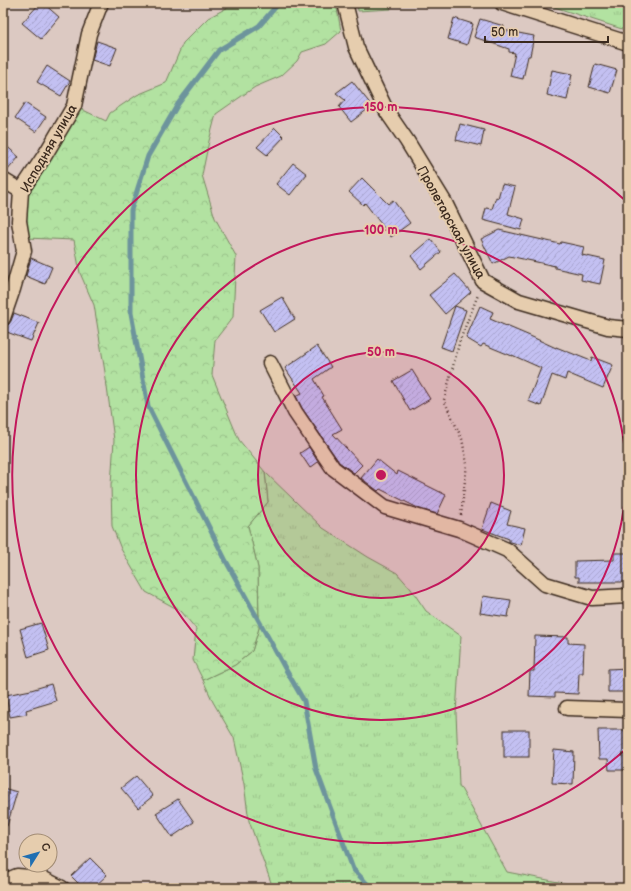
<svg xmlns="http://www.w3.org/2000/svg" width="631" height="891" font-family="'Balsamiq Sans',sans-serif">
	<defs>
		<pattern id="grass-tufts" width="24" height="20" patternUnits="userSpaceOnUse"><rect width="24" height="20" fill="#b2e2a1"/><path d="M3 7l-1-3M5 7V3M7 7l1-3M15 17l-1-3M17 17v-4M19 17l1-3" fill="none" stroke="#9ac28a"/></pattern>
		<pattern id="forest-crowns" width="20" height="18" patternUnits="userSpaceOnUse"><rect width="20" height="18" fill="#b2e2a1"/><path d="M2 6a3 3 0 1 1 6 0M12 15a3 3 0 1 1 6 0" fill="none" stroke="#9ac28a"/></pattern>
		<pattern id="building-hatch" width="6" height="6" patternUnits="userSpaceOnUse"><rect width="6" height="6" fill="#c3c0f2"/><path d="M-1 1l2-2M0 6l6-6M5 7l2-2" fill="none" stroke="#a8a5cf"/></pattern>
	</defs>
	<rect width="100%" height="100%" fill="#dcc9c2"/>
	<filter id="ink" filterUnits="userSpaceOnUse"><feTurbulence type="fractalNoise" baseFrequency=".025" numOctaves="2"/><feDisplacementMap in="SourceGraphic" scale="8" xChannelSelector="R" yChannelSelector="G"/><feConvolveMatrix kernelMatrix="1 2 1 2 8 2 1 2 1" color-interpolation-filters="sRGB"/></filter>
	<g filter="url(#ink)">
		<g fill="url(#grass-tufts)" stroke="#768660">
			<path d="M357,3H389L391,9L358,11Z"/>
			<path d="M542,3H628V31Z"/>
			<path d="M265,472L323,528L368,557L397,573L411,589L426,611L461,636L456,713L459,785L507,872L589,888H273L249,821L244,784L234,738L213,702L203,680L235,665L252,651L259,628L258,568L248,526L268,502Z"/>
		</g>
		<path fill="url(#forest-crowns)" stroke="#768660" d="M236,3H336L341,31L326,44L302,52L297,61L281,76L255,87L236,100L216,114L209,141L202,175L215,218L236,256L233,317L215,340L212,375L239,440L265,472L268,502L248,526L258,568L259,628L252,651L235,665L203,680L193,660L196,629L181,611L146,592L121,549L112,526L111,485L114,440L105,372L94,305L80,273L74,240L26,238L24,192L77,107L106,121L110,113L137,95L166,83L183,43L208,18Z"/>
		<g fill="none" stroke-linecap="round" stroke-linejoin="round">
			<path stroke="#6d949c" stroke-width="5" d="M278,3V4L259,26L219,50L178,104L148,156L131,210V313L148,406L226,561L286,670L304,701L316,769L353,869L371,888"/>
		</g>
		<g fill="url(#building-hatch)" stroke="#3b2a1e">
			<path d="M40,3H43L59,17L41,39L22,23Z"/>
			<path d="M454,18L473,24L467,45L448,39Z"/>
			<path d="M480,19L504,26L503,30L534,36L530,56H528L523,79L510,76L515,53L509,52V49L474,37Z"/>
			<path d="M97,41L117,48L110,66L92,60Z"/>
			<path d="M595,64L617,70L610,93L589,87Z"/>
			<path d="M47,66L70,81L61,96L37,82Z"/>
			<path d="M552,70L572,74L567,100L547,95Z"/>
			<path d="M352,81L372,106L351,122L339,107L345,100L336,93Z"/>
			<path d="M25,103L46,117L36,132L15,118Z"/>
			<path d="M460,124L484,130L481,146L456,140Z"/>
			<path d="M275,128L284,137L267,155L257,147Z"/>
			<path d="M3,143L19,157L6,172H3Z"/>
			<path d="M293,163L307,174L290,195L276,184Z"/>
			<path d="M362,178L388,204L393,200L410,223L391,237L365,203L363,205L349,192Z"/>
			<path d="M502,184L515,187L508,214L524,219L521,230L483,220L486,208L492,209L496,197L498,198Z"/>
			<path d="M499,230L560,244L561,242L584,247L582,255L605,260L600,284L581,280L582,274L555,268V266L509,256L493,264L481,239Z"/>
			<path d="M431,239L441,252L421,269L411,256Z"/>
			<path d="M31,258L52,267L45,284L26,276Z"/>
			<path d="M455,274L471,292L445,314L429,295Z"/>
			<path d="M282,297L295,319L274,332L260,310Z"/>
			<path d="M455,306L466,310L452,351L441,347Z"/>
			<path d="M480,306L493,312L490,319L530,336L556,348V347L591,361L592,357L613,365L603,388L567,373L565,380L552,375L541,406L528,401L541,368L512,355V356L483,344L481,347L466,338Z"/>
			<path d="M14,313L39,323L31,341L4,331L6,326L9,324L11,321Z"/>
			<path d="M317,346L331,367L314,379L324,396L322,397L342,429L333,434L362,465L354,473L339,462L302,408L296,396L302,393L285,368Z"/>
			<path d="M412,370L430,399L410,411L393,381Z"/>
			<path d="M309,447L318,462L310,468L300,453Z"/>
			<path d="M377,459L397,475L398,471L446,495L437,514L420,509L380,489L378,491L361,478Z"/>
			<path d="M491,503L511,511L507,524L525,528L521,545L511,542H509V539L482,529Z"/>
			<path d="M614,553H628V582H579V577H575V561L614,560Z"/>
			<path d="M483,596L511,600L508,617L480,613Z"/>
			<path d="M41,623L49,650L28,657L20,629Z"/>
			<path d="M535,636L568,637V643L584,644L583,673H579L578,694L555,693V697L529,696L530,671H534Z"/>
			<path d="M628,668V692H608V669Z"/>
			<path d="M51,684L56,701L26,710L27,714L10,717L6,695L31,690Z"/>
			<rect x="504" y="730" width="25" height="27"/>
			<path d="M598,730H627V770H609L608,759H599Z"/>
			<path d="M554,750L574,752L573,784L552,783Z"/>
			<path d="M136,776L153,796L138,808L121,788Z"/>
			<path d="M3,788L17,792L7,826H3Z"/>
			<path d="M178,799L194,822L172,837L156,813Z"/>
			<path d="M90,858L107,875L93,888H83L71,876Z"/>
		</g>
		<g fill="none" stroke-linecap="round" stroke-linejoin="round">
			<g stroke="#3b2a1e" stroke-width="17">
				<g id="street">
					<path d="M345,3L356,47L387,112L407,141L445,203L483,281L519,301L608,327L628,329"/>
					<path d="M502,3L628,43"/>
					<path d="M3,180L21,191"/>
					<path d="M3,318L13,289L24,251L19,221L21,191L45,155L74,106L89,34L101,3"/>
					<path d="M270,363L295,412L333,468L385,507L459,529L507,550L545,584L592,598L628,596"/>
					<path d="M567,708L628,710"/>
					<path d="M3,882L17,876L42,878L62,888"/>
				</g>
			</g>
			<path stroke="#3b2a1e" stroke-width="2.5" stroke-dasharray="1 3" stroke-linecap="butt" d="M461,515L467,464L462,439L444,400L460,340L478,295"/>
			<use href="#street" stroke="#e6cdae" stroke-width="14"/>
		</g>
	</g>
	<circle cx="381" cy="475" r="123" fill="#c2185b" fill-opacity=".12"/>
	<g fill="none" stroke="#c2185b" stroke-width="2">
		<circle cx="381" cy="475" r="123"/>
		<circle cx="381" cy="475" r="245"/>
		<path d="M627 748A368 368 0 1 1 627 202"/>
	</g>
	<g text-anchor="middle" stroke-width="4" stroke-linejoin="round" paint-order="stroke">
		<g font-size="13" fill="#3b2a1e" stroke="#e6cdae">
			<text transform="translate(48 148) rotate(-60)" y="5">Исподняя улица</text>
			<text transform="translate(452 222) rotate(61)" y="5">Пролетарская улица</text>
		</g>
	</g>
	<circle cx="381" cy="475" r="6" fill="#c2185b" stroke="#e6cdae" stroke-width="2"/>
	<g font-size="12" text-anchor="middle" font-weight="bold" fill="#c2185b" stroke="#e6cdae" stroke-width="4" stroke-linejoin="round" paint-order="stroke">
		<text x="381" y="111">150 m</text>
		<text x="381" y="234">100 m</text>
		<text x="381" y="356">50 m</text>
	</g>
	<rect width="631" height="891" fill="none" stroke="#e6cdae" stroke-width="16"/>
	<rect x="8" y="8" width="615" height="875" fill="none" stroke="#3b2a1e" stroke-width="1.5" filter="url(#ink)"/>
	<g transform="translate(38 853) rotate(53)"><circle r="19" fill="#e6cdae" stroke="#a28c74"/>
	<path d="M0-3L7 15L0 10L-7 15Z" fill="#1f6fb2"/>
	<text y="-6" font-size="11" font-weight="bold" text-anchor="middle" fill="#3b2a1e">С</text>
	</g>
	<path d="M485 36v6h123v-6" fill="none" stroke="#3b2a1e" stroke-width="2"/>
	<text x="491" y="36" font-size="12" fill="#3b2a1e" stroke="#e6cdae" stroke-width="3" paint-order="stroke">50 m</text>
</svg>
